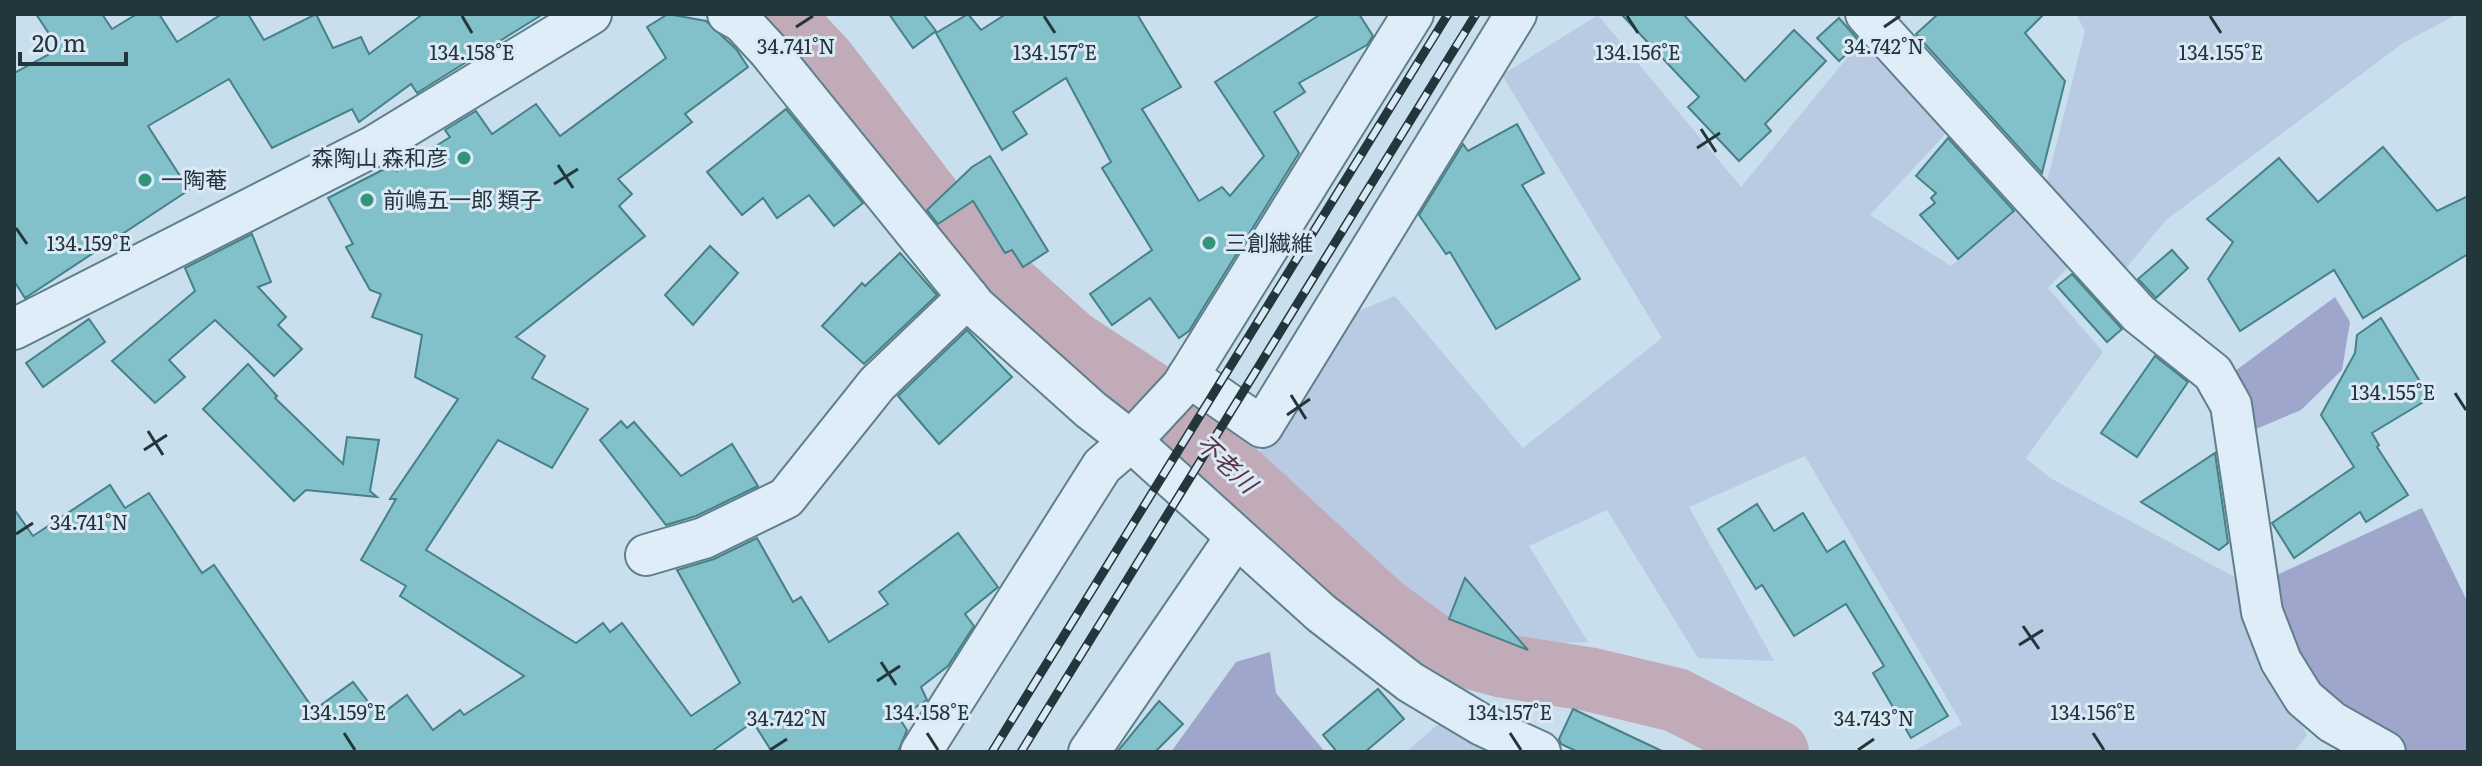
<svg xmlns="http://www.w3.org/2000/svg" width="2482" height="766" font-family="Literata,'Noto Sans JP',serif">
	<rect width="100%" height="100%" fill="#cadfed"/>
	<g fill="#b8cbe3">
		<path d="M2076,14H2458L2403,43L2166,220L2122,273L2046,185L2085,31Z"/>
		<path d="M1598,15L1741,187L1866,35L1951,128L1870,215L1951,266L2024,204L2072,263L2048,288L2103,352L2026,458L2050,478L2244,582L2250,621L2307,735L2294,752H1912L1962,724L1805,456L1689,507L1774,661L1698,658L1607,510L1529,546L1588,642L1501,646L1435,625L1382,580L1257,456L1346,316L1395,296L1523,448L1662,338L1502,75Z"/>
		<path d="M1443,720L1514,752H1406Z"/>
	</g>
	<g fill="#9ea6cc">
		<path d="M2335,297L2350,322L2342,370L2301,410L2256,429L2227,377Z"/>
		<path d="M2422,508L2468,603V752H2411L2342,712L2295,664L2268,579Z"/>
		<path d="M1270,652L1276,693L1325,752H1171L1236,662Z"/>
	</g>
	<g fill="none" stroke-linecap="round" stroke-linejoin="round">
		<path stroke="#c2abb8" stroke-width="64" d="M780,14L824,61L969,250L1072,342L1147,391L1383,609L1437,648L1504,666L1588,679L1676,700L1777,752"/>
	</g>
	<g fill="#82c0ca" stroke="#468088" stroke-width="2">
		<path d="M36,14H102L112,29L137,14H159L177,42L222,14H248L264,40L316,14L333,48L361,37L369,54L423,14H543L417,93L411,84L359,122L352,109L272,148L229,79L148,126L189,190L25,298L14,281V73L59,49Z"/>
		<path d="M668,14L706,21L736,49L748,67L685,114L692,122L618,179L632,194L619,206L645,236L516,337L545,356L532,378L588,409L552,468L498,440L426,550L576,643L603,623L610,632L622,623L691,716L740,683L677,570L714,559L757,538L793,602L801,597L829,642L888,604L879,592L958,533L998,587L965,614L974,626L948,666L921,687L927,700L899,718L907,730L898,752H772L753,722L711,752H14V509L33,536L110,485L125,508L149,493L202,573L214,565L314,710L353,682L379,716L407,695L433,730L460,710L464,715L524,676L400,596L406,586L361,560L396,499H390L458,399L415,377L422,335L372,317L381,294L370,290L346,247L353,244L328,198L394,164L397,171L450,137L445,130L476,111L492,134L536,104L560,136L666,58L647,27Z"/>
		<path d="M889,14H923L936,31L913,48Z"/>
		<path d="M968,14L981,30L1006,14H1137L1181,87L1142,109L1199,201L1222,187L1230,196L1264,156L1215,82L1321,14H1359L1373,36L1367,45L1299,83L1305,92L1274,112L1299,153L1189,331L1179,338L1150,298L1112,325L1090,294L1152,250L1102,168L1111,162L1066,78L1013,112L1027,134L1002,150L936,33Z"/>
		<path d="M1621,14H1683L1745,81L1794,30L1826,61L1765,124L1771,131L1739,161L1688,107L1699,97Z"/>
		<path d="M1938,14H2044L2025,33L2065,81L2042,173L1916,34Z"/>
		<path d="M1839,18L1860,42L1839,61L1817,38Z"/>
		<path d="M786,109L863,203L834,226L809,195L777,218L763,198L742,215L707,172Z"/>
		<path d="M1517,124L1544,173L1522,185L1580,279L1496,329L1450,252L1446,254L1419,215L1463,144L1468,151Z"/>
		<path d="M1948,138L2014,211L1958,259L1920,215L1935,203L1931,198L1936,193L1916,176Z"/>
		<path d="M2383,147L2437,211L2468,196V254L2363,318L2334,270L2240,331L2208,279L2233,242L2207,219L2279,158L2318,202Z"/>
		<path d="M990,156L1048,251L1023,267L1012,250L1005,253L973,201L938,224L927,210L972,167Z"/>
		<path d="M252,234L271,282L258,287L286,317L278,325L302,349L274,376L215,320L169,360L185,377L155,403L112,361L195,291L185,268Z"/>
		<path d="M710,246L738,273L693,325L665,295Z"/>
		<path d="M2172,250L2188,268L2156,298L2138,279Z"/>
		<path d="M900,253L937,295L864,364L822,326L862,283L865,286Z"/>
		<path d="M2072,274L2122,329L2107,342L2057,286Z"/>
		<path d="M2381,318L2430,398L2372,433L2379,445L2377,447L2408,495L2366,522L2360,512L2294,558L2272,523L2354,467L2321,415L2355,353L2357,335Z"/>
		<path d="M89,319L105,342L43,387L26,363Z"/>
		<path d="M967,330L1012,377L939,444L898,396Z"/>
		<path d="M2155,356L2188,382L2137,457L2101,433Z"/>
		<path d="M248,364L277,396L275,398L343,464L347,437L379,440L370,491L377,497L306,490L294,501L203,409Z"/>
		<path d="M621,421L627,428L634,422L681,476L732,444L758,486L696,516L666,525L600,440Z"/>
		<path d="M2215,453L2228,543L2219,550L2141,502Z"/>
		<path d="M1757,504L1774,531L1803,513L1827,552L1844,541L1948,716L1911,738L1873,673L1884,666L1846,604L1794,636L1762,585L1756,589L1718,529Z"/>
		<path d="M1465,578L1528,650L1449,619Z"/>
		<path d="M1378,689L1404,719L1365,752H1337L1323,735Z"/>
		<path d="M1159,701L1183,724L1155,752H1117Z"/>
		<path d="M1573,709L1664,752H1578L1561,744L1559,739Z"/>
	</g>
	<g fill="none" stroke-linecap="round" stroke-linejoin="round">
		<g stroke="#5f7f8a" stroke-width="44">
			<g id="minor">
				<path d="M728,14L742,22L768,50L976,307L1091,410L1131,441L1321,613L1410,682L1482,725L1540,752"/>
				<path d="M1866,14L2139,314L2213,373L2231,405L2262,612L2281,661L2304,698L2332,722L2385,752"/>
				<path d="M14,329L374,146L591,14"/>
				<path d="M1188,376L1262,427L1516,14"/>
				<path d="M646,555L704,538L786,498L877,384L968,297"/>
				<path d="M921,752L1102,466L1131,441L1182,386L1413,14"/>
				<path d="M1089,752L1236,537"/>
			</g>
		</g>
		<use href="#minor" stroke="#deedf8" stroke-width="40"/>
		<g stroke="#22363b" stroke-width="9">
			<g id="rail">
				<path d="M992,752L1448,14"/>
				<path d="M1021,752L1476,14"/>
			</g>
		</g>
		<use href="#rail" stroke="#dae9f5" stroke-width="6" stroke-dasharray="18" stroke-linecap="butt"/>
	</g>
	<path fill="none" stroke="#22363b" stroke-width="3" d="M462,16L472,33M1044,16L1055,33M1627,16L1638,33M2210,16L2221,33M796,27L813,16M1884,27L1900,16M1701,129L1716,152M1697,148L1720,133M558,165L573,188M554,184L578,169M16,228L27,244M2455,393L2466,410M1291,395L1306,419M1287,415L1310,399M148,431L163,455M144,450L167,435M16,534L33,523M2023,626L2039,649M2019,645L2043,630M881,662L896,685M877,681L900,666M344,733L355,750M927,733L938,750M1510,733L1521,750M2093,733L2104,750M770,750L787,739M1858,750L1874,739"/>
	<g fill="#319679" stroke="#dae9f5" stroke-width="3">
		<circle cx="464" cy="158" r="8"/>
		<circle cx="145" cy="180" r="8"/>
		<circle cx="367" cy="200" r="8"/>
		<circle cx="1209" cy="243" r="8"/>
	</g>
	<g text-anchor="middle" stroke-width="6" stroke-linejoin="round" paint-order="stroke">
		<g font-size="22" fill="#22363b" stroke="#dae9f5" text-anchor="start">
			<text x="448" y="166" text-anchor="end">森陶山 森和彦</text>
			<text x="161" y="188">一陶菴</text>
			<text x="383" y="208">前嶋五一郎 類子</text>
			<text x="1225" y="251">三創繊維</text>
		</g>
		<g font-size="24" font-style="italic" fill="#5a3240" stroke="#dae9f5">
			<text transform="translate(1226 464) rotate(43)" y="8">不老川</text>
		</g>
	</g>
	<g font-size="20" text-anchor="middle" fill="#22363b" stroke="#dae9f5" stroke-width="6" stroke-linejoin="round" paint-order="stroke">
		<text x="796" y="54">34.741°N</text>
		<text x="1884" y="54">34.742°N</text>
		<text x="472" y="60">134.158°E</text>
		<text x="1055" y="60">134.157°E</text>
		<text x="1638" y="60">134.156°E</text>
		<text x="2221" y="60">134.155°E</text>
		<text x="89" y="251">134.159°E</text>
		<text x="2393" y="400">134.155°E</text>
		<text x="89" y="530">34.741°N</text>
		<text x="344" y="720">134.159°E</text>
		<text x="927" y="720">134.158°E</text>
		<text x="1510" y="720">134.157°E</text>
		<text x="2093" y="720">134.156°E</text>
		<text x="787" y="726">34.742°N</text>
		<text x="1874" y="726">34.743°N</text>
	</g>
	<rect width="2482" height="766" fill="none" stroke="#22363b" stroke-width="32"/>
	<path d="M20 52v12h106v-12" fill="none" stroke="#22363b" stroke-width="4"/>
	<text x="32" y="52" font-size="24" fill="#22363b" stroke="#dae9f5" stroke-width="6" paint-order="stroke">20 m</text>
</svg>
